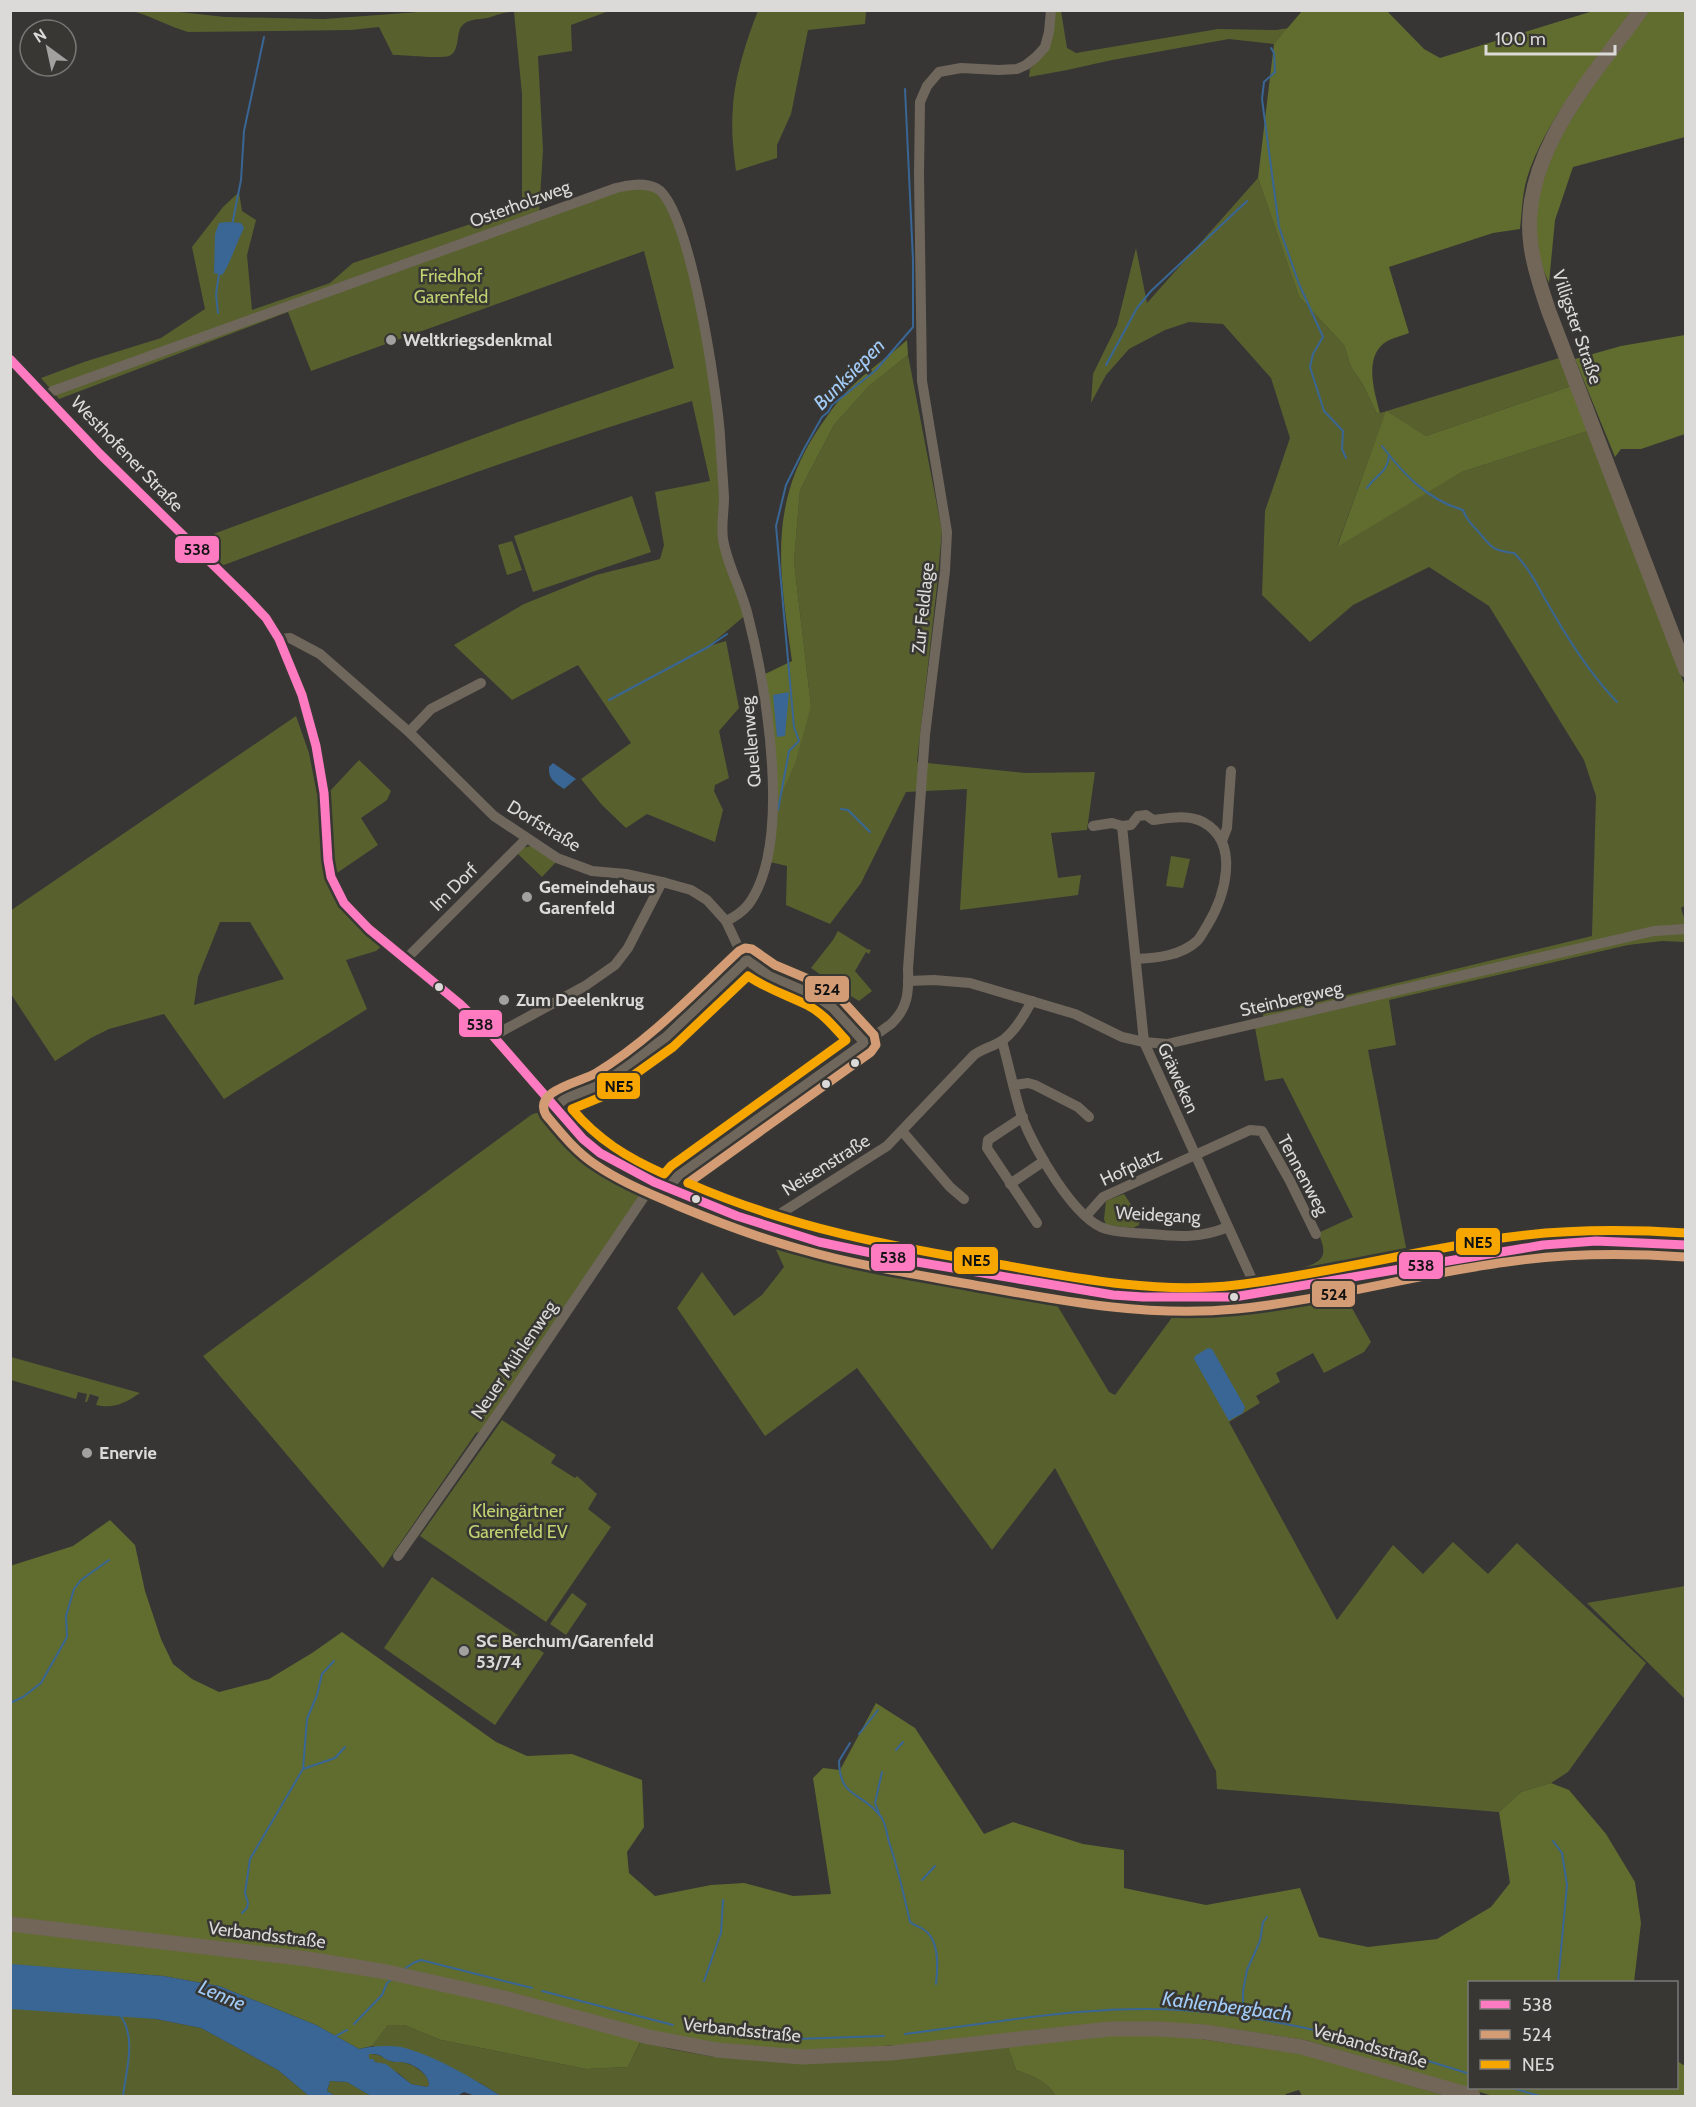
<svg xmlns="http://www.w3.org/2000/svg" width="1696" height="2107" font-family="Cabin,sans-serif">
	<rect width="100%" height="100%" fill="#373635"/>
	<g fill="#58612e" fill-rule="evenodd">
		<path d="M446,10L609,11L571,25L572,51L538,56L543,150L539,215L616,188H656L675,215L711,365L723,537L748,613L709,646L726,641L739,708L719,731L729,778L715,785L714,791L723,810L715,842L647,814L626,828L602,805L581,779L631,743L578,665L512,700L454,645L524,604L596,575L660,559L664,545L655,492L710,481L692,401C531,450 374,509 216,568L189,543L518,422L674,368L644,251L311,371L288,312L59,399L41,378L84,362L161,338L205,309L192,247L223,207L239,192L242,211L256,220L247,255L252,310L330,283L353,263L522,207V94L514,12C503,12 497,15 487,18C478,20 468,18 461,27C456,35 460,51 449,56C441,59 404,55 393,55L379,27L351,30L188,32C168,26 151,16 132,11H170L225,17L324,19Z"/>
		<path d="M758,11H866L865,24L808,30L791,114L777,145V158L736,171C733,149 731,128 733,106C735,76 747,38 758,11Z"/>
		<path d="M1056,11H1061L1067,48L1076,53L1218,29L1276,30L1289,28L1274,44L1229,39L1112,60L1067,70L1029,77L1030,69L1044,54Z"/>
		<path d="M1258,178L1299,297L1344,345L1351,367L1362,383L1377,414L1559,358L1571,386L1426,436L1386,412L1337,546L1462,472L1588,431L1685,686L1686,905L1681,908L1685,921V929L1263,1020V1013L1281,1011L1592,936L1596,796L1584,760L1489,606L1429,567L1353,605L1310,642L1262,595L1265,511L1290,438L1271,378L1223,324L1189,322L1165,330L1129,349L1106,375L1091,403L1093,374L1117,325L1136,248L1147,303Z"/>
		<path d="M908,355L942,531L937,586L917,762L1025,773L1095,772L1087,830L1051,833L1058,878L1081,875L1078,895L960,910L967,789L906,792L861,883L830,924L786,905L787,866L766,861L773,813L811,706L794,562L800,490L834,425L869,386Z"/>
		<path d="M632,496L651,552L533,592L514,536Z"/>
		<path d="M512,541L522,570L507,575L498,545Z"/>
		<path d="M296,716L309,753L317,794L331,790L359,760L391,791L387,800L361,818L378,845L331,877L382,946L376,951L346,960L367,1009L224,1099L164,1014L109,1029L91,1038L55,1061L11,994L10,911ZM220,922H250L284,979L194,1005L198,977Z"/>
		<path d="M531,846L556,862L542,877L518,854L522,848Z"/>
		<path d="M1171,856L1190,859L1183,888L1166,886Z"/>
		<path d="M838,931L867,949L871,950L869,954L866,952L855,971L872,991L859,1001L851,996V989L848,987V994L811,968L833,940Z"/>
		<path d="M1658,934H1685V942L1662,941L1628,945L1389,1000L1396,1045L1368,1050L1409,1263L1265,1285V1283L1290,1278L1289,1272C1314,1263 1333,1264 1318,1233L1353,1217L1283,1078L1265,1081L1255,1028Z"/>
		<path d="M536,1113L554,1115L577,1143L598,1159L646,1185L647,1187L482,1431L476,1433L383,1568L203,1356L531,1115Z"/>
		<path d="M1124,1194L1140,1218L1139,1225L1133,1228L1106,1225L1104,1219L1106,1201Z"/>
		<path d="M765,1226L1045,1285L1109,1392L1115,1395L1179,1308L1183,1306L1215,1307L1246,1305L1336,1288L1342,1296L1344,1294L1371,1342L1364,1352L1324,1373L1313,1353L1276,1373L1280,1382L1256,1396L1260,1403L1229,1422L1337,1620L1393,1545L1423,1574L1453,1542L1488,1574L1517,1543L1646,1663L1568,1772L1551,1783L1521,1792L1499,1812L1217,1789L1216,1771L1055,1468L992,1550L857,1368L765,1436L677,1308L702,1272L734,1316L762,1295L784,1267Z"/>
		<path d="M1602,1249L1685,1253V1260L1598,1253L1521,1261L1356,1288L1351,1289L1348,1295L1347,1287L1349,1285C1434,1271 1517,1254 1602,1249Z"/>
		<path d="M10,1357H11L140,1393C125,1403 114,1409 96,1405L99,1397L90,1394L87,1402H85L87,1394L78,1392L76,1399L11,1380Z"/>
		<path d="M502,1420L556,1455L551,1463L575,1478L577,1476L597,1494L588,1509L611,1527L546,1622L420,1536Z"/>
		<path d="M432,1577L544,1653L495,1725L384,1648Z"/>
		<path d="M1685,1586H1686L1685,1699L1587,1603Z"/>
		<path d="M572,1593L587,1604L566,1635L550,1624Z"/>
		<path d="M11,1941L124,1967L118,2015L156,2019L201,2028L278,2070L309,2096H11Z"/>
		<path d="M388,2025H404L441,2040L586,2069L628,2067L641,2041L670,2049L714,2057L1008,2047L1016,2070C1033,2076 1047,2081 1056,2096H501L480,2083L372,2046Z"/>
		<path d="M369,2054C384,2054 382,2059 391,2061C396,2063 401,2061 406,2063C416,2066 429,2075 429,2085L427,2087L411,2084L398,2073L369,2059Z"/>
		<path d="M330,2081L347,2082L371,2096H335L327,2091Z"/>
	</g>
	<g fill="#616c2f">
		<path d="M1302,11H1387L1424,49L1440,58L1593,11H1632C1596,61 1545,119 1527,178C1522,195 1522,212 1520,229L1493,233L1389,267L1409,333C1401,336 1389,339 1383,344C1364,360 1375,394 1380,413L1377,414L1362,383L1351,367L1344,345L1299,297L1258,178L1274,44Z"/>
		<path d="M1649,11H1685V137L1573,167L1555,220L1549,283C1502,184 1595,85 1649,11Z"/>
		<path d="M1685,335V434L1641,449H1621L1615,457L1575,359L1621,346Z"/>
		<path d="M907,340L908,355L869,386L834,425L800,490L794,562L811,706L795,763L773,813L763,675L792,661C780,576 767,507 817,431C827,416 838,400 851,387C868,370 889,356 907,340Z"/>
		<path d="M1571,386L1588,431L1462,472L1337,547L1386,411L1426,436Z"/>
		<path d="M110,1520L135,1545L145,1591L161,1639L173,1664L192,1679L219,1692L269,1679L312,1653L342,1632L496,1742L527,1756L572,1754L642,1780L644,1827L627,1852L629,1873L655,1896L711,1885L744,1883L793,1896L831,1894L813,1778L823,1768L840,1770L876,1703L915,1728L984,1834L1013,1822L1083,1844L1124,1850V1888L1206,1905L1300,1888L1319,1937L1368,1947L1437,1939L1491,1907L1510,1883L1499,1812L1521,1792L1551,1783L1569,1790L1606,1834L1635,1882L1641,1923L1634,1982H1470V2088H1676L1677,2061L1685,2066V2096H1493L1305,2040L1206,2025L806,2051L722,2045L646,2030L628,2067L586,2069L441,2040L404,2025H388L372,2046L359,2049L316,2025L219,1986L163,1976L11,1964L10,1566L73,1546Z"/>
		<path d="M1112,2035H1160L1201,2039L1303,2054L1446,2096H1302L1299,2090L1286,2094L1284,2096H1056C1047,2081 1033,2076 1016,2070L1008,2047Z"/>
	</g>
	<g fill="#396694" fill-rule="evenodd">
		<path d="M227,222L241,223L244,228C239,237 227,271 222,275L214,273L215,234L219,223Z"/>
		<path d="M789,692L785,736L777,737L773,695Z"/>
		<path d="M553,763L576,779L564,789C555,783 548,779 549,767Z"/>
		<path d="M1208,1348L1212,1349L1245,1407L1243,1413L1230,1420L1229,1421L1194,1359L1195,1356Z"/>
		<path d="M11,1964L163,1976L219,1986L316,2025L359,2049C372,2046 387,2045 401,2047C432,2054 474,2079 501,2096H475L464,2092L457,2096H371L347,2082L330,2081L327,2091L335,2096H309L278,2070L201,2028L156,2019L11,2009ZM369,2054C384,2053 381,2059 391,2061C396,2063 401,2061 406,2063C416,2065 429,2075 429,2085L427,2087L411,2084L386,2064L375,2062L373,2059H369Z"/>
	</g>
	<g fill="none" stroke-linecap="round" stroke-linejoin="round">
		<g stroke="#396694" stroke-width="2">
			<path d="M1271,48L1274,53L1275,72L1264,82L1262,99L1279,227L1299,284L1323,337L1313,354L1310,367L1324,411L1343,431L1342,449L1346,458"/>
			<path d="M232,225L241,180L244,131L264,37"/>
			<path d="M218,313L216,294L219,274"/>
			<path d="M1106,365L1137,308L1151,291L1247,201"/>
			<path d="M1382,446C1404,475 1428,500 1463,510C1466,519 1469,521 1474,527C1491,544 1487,550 1514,553C1532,571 1539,590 1552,611C1571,644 1591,675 1617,702"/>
			<path d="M1367,488C1376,474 1387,474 1389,456"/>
			<path d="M609,700L708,647L727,634"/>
			<path d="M841,809L848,810L870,832"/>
			<path d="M778,810L789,751L799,741L794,727L776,526L786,485L804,449L822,417L828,412L832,405L876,370L913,327V260L905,89"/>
			<path d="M10,1703L23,1697L41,1683L67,1637L66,1616L74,1589L81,1580L109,1560"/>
			<path d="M859,1734L878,1710"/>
			<path d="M850,1743L839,1761C840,1798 859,1791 878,1813C886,1821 886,1832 889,1842C898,1868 904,1895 910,1922C915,1926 918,1926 923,1929C940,1939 938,1967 936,1984"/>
			<path d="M896,1750L903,1742"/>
			<path d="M303,1769L335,1758L345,1747"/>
			<path d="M879,1813L875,1803L882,1772"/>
			<path d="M1553,1841L1562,1853L1567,1885L1558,1982"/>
			<path d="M922,1880L935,1866"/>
			<path d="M242,1913L247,1908L248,1903L245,1893L250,1859L303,1769L307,1719L317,1695L322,1674L334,1661"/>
			<path d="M403,1970L413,1963L421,1960L532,1988"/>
			<path d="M704,1981L721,1933L723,1900"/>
			<path d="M542,1991L673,2025"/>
			<path d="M120,2015C137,2038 126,2070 123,2096"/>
			<path d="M1243,2017V1991L1247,1970L1260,1941L1263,1922L1267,1917"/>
			<path d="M354,2024L382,1995L387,1983L392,1979"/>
			<path d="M694,2028L758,2037L796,2039L884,2036"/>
			<path d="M905,2034C995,2023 1091,2004 1181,2010C1281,2016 1375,2044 1470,2074"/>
			<path d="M334,2037L347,2030"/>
			<path d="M1512,2088L1540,2096"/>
		</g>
		<g stroke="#70675c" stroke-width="10">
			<path d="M47,396L53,391L616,188C628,185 643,182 656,188C690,204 717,394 720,435C721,456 723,477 724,498C724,511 721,525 723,539C727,565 742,590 748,616C766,687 794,843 748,905C742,912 735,917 726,921"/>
			<path d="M279,639L290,638L320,654L409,732L494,816L557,858L592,871L626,874L666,883L691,890L707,900L726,921L740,951L747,960L769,976L814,995L832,1007L864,1042"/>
			<path d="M409,732L431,709L481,683"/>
			<path d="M1093,826L1112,823L1122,826L1131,825L1138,816L1146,815L1153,820C1169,818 1188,814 1203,822C1241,843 1225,896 1207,926C1204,930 1201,937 1197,941C1181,956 1156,958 1136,959"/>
			<path d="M1122,826L1144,1042L1251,1277L1254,1294"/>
			<path d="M1222,841L1227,828L1231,771"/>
			<path d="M406,959L526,839"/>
			<path d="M908,981L934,980L970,983L1075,1014L1122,1037L1144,1042L1167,1044L1654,931L1686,929"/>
			<path d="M493,1036L585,986L615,965L628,948L662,882"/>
			<path d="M1002,1041C1009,1066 1014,1092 1022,1117C1033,1146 1074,1220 1106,1229C1120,1233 1137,1233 1151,1234C1180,1237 1201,1238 1228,1227"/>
			<path d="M1015,1085L1028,1083L1035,1085L1078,1107L1089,1117"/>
			<path d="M555,1107L566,1098L600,1085L666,1037L747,960"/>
			<path d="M1023,1117L988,1140L987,1148L1037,1223"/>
			<path d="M902,1131L950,1187L964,1199"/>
			<path d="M1010,1184L1044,1161"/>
			<path d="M668,1188L678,1176L891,1024C908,1008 909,992 908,969L925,735L945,571L947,532L922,381L919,174L920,102L927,86L939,72L961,68L999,70L1017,69L1026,65L1036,57L1045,47L1049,32L1051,10"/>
			<path d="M1086,1216L1103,1197L1250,1130L1262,1131L1290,1181L1316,1234"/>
			<path d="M765,1226L775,1217L887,1146L974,1055C983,1048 995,1046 1003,1040C1016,1030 1024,1015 1032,1001"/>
			<path d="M398,1556L499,1412L654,1182"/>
		</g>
		<path stroke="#70675c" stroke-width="12" d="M10,358L100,454L247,598L266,618L279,639L302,695L316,746L324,793L328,860L331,877L344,903L369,929L460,1004L493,1036L583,1139L600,1153L616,1163L654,1182L737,1216L819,1242L905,1260L1045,1285L1113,1295L1143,1297H1234L1543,1245L1596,1241L1686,1245"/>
		<g stroke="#726659" stroke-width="15">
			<path d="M1641,10C1592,78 1518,156 1531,246C1534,269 1542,291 1549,312L1686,670"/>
			<path d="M10,1924L308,1959L387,1972L504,1998L649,2037L717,2050L802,2057L891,2053L1110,2029H1159L1205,2032L1302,2047L1473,2096"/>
		</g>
		<g stroke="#383734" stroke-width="14">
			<path id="bus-1" d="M10,359L100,454L247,598L266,618L279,639L302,695L316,746L324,793L328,860L331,877L344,903L369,929L460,1004L493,1036L583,1139L600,1153L654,1182L737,1216L819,1242L905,1260L1113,1295L1143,1297H1234L1543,1245L1596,1241L1686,1245"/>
		</g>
		<g stroke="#383734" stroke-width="14">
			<path id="bus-2" d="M688,1183L871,1052L876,1045L874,1035L839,997L820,984L775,965L752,949L745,948L739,951C693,994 649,1041 596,1073C582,1082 532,1090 546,1115C561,1133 576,1152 596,1165C621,1182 649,1193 676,1205C717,1222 758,1238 800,1249C855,1265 913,1274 969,1284C1057,1300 1147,1318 1236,1309C1327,1300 1416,1274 1507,1262C1566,1253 1625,1253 1685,1257"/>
		</g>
		<g stroke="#383734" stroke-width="14">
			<g id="bus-3">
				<path d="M748,976C767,989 787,995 807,1005C823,1013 834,1027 846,1040L671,1166L664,1174C628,1158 598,1140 572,1109L606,1095L673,1047Z"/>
				<path d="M688,1183C791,1228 893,1247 1003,1265C1080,1279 1158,1294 1236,1285C1326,1274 1413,1251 1502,1238C1563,1229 1624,1229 1686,1233"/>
			</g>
		</g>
		<use href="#bus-1" stroke="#fe7ac1" stroke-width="9"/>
		<use href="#bus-2" stroke="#d39c74" stroke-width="9"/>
		<use href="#bus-3" stroke="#f7a600" stroke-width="9"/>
	</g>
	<g fill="#a2a1a0" stroke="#383734" stroke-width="2">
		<circle cx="391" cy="340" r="6"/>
		<circle cx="527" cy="897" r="6"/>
		<circle cx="504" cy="1000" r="6"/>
		<circle cx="87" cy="1453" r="6"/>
		<circle cx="464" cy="1651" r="6"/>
	</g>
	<g fill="#dbdad9" stroke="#383734" stroke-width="2">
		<circle cx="439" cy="987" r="5"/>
		<circle cx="855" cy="1063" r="5"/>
		<circle cx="826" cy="1084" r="5"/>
		<circle cx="696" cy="1199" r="5"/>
		<circle cx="1234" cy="1297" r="5"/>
	</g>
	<g text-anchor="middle" stroke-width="5" stroke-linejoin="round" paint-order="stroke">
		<g font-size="18" fill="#dbdad9" stroke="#383734">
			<text transform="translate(520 204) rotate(-20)" y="6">Osterholzweg</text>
			<text transform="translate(1577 327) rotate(71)" y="6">Villigster Straße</text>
			<text transform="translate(127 454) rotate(46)" y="6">Westhofener Straße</text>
			<text transform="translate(923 608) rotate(-84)" y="6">Zur Feldlage</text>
			<text transform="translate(751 742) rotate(-95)" y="6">Quellenweg</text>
			<text transform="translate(544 826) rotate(31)" y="6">Dorfstraße</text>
			<text transform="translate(454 887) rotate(-45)" y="6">Im Dorf</text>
			<text transform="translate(1291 999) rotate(-13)" y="6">Steinbergweg</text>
			<text transform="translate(1178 1078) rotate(66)" y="6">Gräweken</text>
			<text transform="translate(826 1165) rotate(-32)" y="6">Neisenstraße</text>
			<text transform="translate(1131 1167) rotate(-25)" y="6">Hofplatz</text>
			<text transform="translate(1303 1175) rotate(62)" y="6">Tennenweg</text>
			<text transform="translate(1158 1215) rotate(3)" y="6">Weidegang</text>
			<text transform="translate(514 1360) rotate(-56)" y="6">Neuer Mühlenweg</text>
			<text transform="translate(267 1935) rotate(7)" y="6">Verbandsstraße</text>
			<text transform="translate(742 2030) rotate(6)" y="6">Verbandsstraße</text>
			<text transform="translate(1370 2046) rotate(16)" y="6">Verbandsstraße</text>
		</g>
		<g font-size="18" fill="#c0d371" stroke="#383734">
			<text x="451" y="282">Friedhof<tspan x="451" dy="21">Garenfeld</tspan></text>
			<text x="518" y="1517">Kleingärtner<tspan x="518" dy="21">Garenfeld EV</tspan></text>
		</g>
		<g font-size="18" font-weight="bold" fill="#dbdad9" stroke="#383734" text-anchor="start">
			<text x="403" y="346">Weltkriegsdenkmal</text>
			<text x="539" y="893">Gemeindehaus<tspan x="539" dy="21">Garenfeld</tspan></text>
			<text x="516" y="1006">Zum Deelenkrug</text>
			<text x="99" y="1459">Enervie</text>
			<text x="476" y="1647">SC Berchum/Garenfeld<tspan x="476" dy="21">53/74</tspan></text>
		</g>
		<g font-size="20" font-style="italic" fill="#a1cbf6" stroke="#383734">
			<text transform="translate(849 374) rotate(-45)" y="7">Bunksiepen</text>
			<text transform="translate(222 1995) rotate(23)" y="7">Lenne</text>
			<text transform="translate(1227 2006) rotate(7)" y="7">Kahlenbergbach</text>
		</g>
	</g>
	<g stroke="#383734" stroke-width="2">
		<rect x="174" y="535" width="46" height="29" rx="6" fill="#fe7ac1"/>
		<rect x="804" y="975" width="46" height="28" rx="6" fill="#d39c74"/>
		<rect x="458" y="1009" width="45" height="29" rx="6" fill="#fe7ac1"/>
		<rect x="596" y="1072" width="45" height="28" rx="6" fill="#f7a600"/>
		<rect x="1455" y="1227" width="46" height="29" rx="6" fill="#f7a600"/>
		<rect x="870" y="1243" width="46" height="29" rx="6" fill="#fe7ac1"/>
		<rect x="953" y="1246" width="46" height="29" rx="6" fill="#f7a600"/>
		<rect x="1398" y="1251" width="46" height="29" rx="6" fill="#fe7ac1"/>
		<rect x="1311" y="1280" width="45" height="28" rx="6" fill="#d39c74"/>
	</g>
	<g font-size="16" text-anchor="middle" font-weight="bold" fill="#111">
		<text x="197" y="555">538</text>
		<text x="827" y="995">524</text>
		<text x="480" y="1030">538</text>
		<text x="619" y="1092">NE5</text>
		<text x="1478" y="1248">NE5</text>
		<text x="893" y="1263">538</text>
		<text x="976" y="1266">NE5</text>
		<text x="1421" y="1271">538</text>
		<text x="1334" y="1300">524</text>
	</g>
	<rect width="1696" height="2107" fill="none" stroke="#dbdad9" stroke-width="24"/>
	<rect x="1468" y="1981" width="210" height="108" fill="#383734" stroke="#797876" stroke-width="1.5"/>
	<rect x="1480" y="2000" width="30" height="9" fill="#fe7ac1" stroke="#797876" stroke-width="1.5"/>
	<text x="1522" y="2011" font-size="18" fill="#dbdad9">538</text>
	<rect x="1480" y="2030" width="30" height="9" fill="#d39c74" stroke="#797876" stroke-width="1.5"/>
	<text x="1522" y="2041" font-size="18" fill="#dbdad9">524</text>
	<rect x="1480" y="2060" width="30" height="9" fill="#f7a600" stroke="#797876" stroke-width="1.5"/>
	<text x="1522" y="2071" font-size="18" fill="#dbdad9">NE5</text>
	<g transform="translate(48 48) rotate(327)"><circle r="28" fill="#383734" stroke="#797876" stroke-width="1.5"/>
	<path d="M0-4.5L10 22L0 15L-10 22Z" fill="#a2a1a0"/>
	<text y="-9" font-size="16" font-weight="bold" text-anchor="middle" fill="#dbdad9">N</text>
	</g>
	<path d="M1486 45v9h129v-9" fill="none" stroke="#dbdad9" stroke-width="3"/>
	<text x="1495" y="45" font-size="18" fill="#dbdad9" stroke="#383734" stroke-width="4.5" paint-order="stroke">100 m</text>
</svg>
